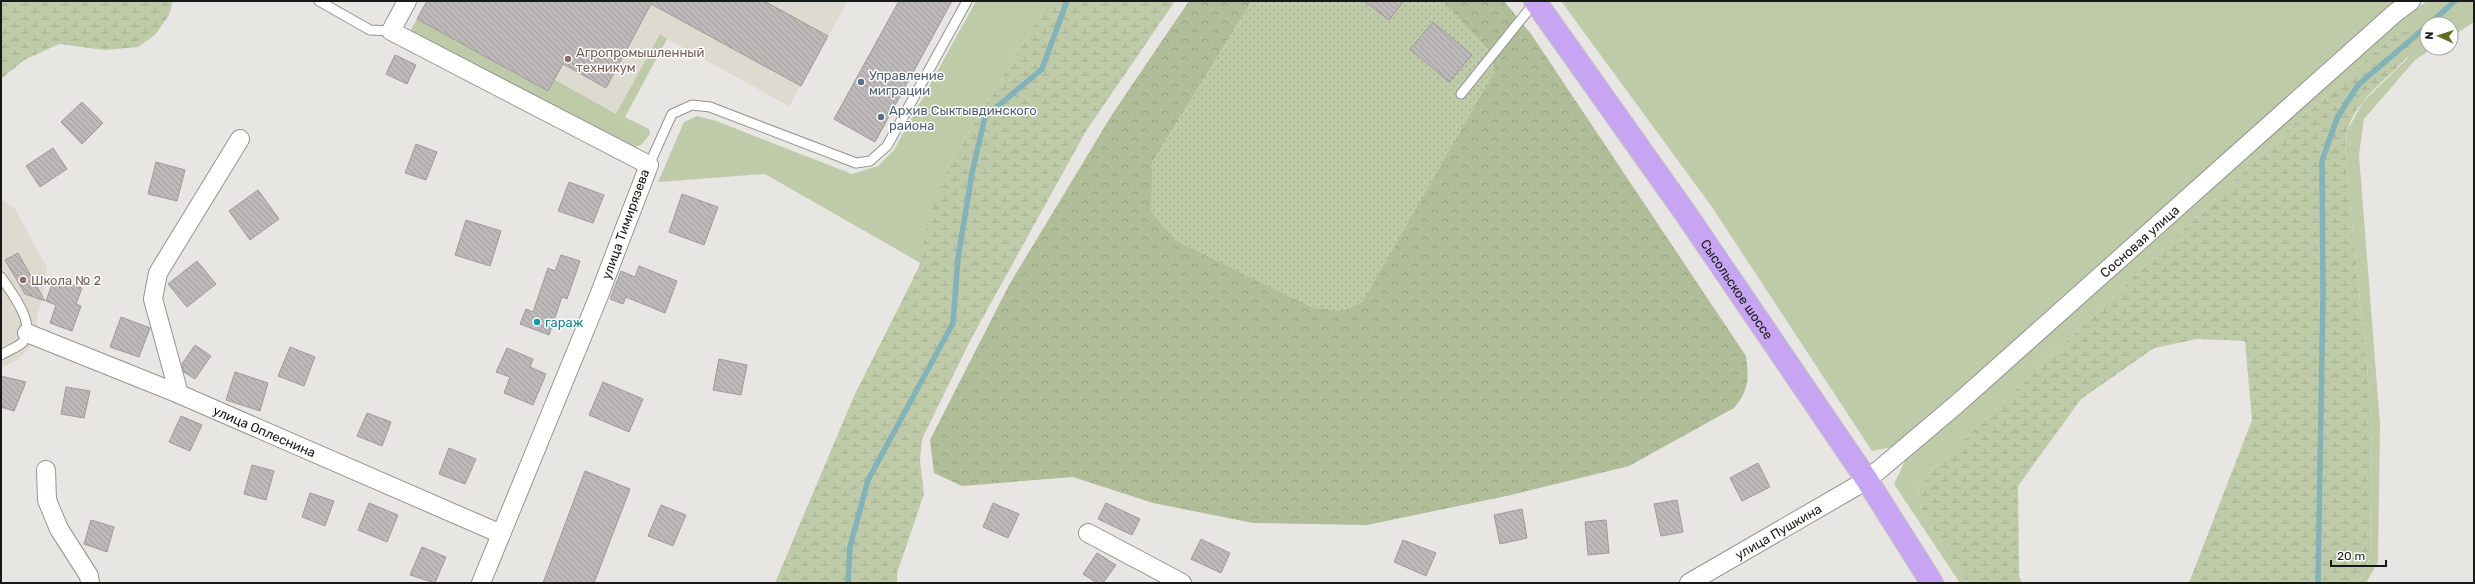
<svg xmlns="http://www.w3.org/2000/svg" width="2475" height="584" font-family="Rubik,sans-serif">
	<defs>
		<pattern id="forest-crowns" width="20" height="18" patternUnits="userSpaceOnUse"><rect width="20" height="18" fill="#b1bd99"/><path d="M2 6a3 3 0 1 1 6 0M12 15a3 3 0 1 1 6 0" fill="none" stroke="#98a283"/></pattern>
		<pattern id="wetland-marsh" width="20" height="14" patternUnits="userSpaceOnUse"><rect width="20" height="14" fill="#bfcba8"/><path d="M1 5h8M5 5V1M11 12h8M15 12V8" fill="none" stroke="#a3ae90"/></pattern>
		<pattern id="park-dots" width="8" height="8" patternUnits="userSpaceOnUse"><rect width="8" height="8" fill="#bfcba8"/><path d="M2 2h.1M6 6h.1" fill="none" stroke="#a3ae90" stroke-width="1.8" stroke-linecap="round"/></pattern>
		<pattern id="building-back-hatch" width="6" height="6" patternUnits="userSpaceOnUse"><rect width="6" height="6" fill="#bdb9b8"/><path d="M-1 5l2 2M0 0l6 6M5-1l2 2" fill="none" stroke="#a29e9d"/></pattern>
	</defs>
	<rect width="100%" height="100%" fill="#e7e6e2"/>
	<g fill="#dddacf">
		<path d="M427,1H848L789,106L660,35L616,114L555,79L548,91L417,19Z"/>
		<path d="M1,198L15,209L47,268L44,293L37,317V331L31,346L17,360L1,368Z"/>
	</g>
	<g fill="#bfcba8">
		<path d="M976,1H1049L950,163L924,265L765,174L658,182L684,122L697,116L716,121L852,174L878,166L894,150Z"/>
		<path d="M1561,1H2395L1951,396L1892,447L1872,451L1712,207Z"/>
		<path d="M2427,1H2474V22L2451,37V24H2427V48H2433L2415,60L2364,119L2359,155L2380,424L2378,562L2366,583H2359L2370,557L2372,416L2345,156L2347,131L2363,102L2407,59L2410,30L2394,35L2287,130L1934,468L1919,488L1921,512L1968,583H1960L1894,484L1905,461L2401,20Z"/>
		<path d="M417,19L548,90L554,79L616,114L660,34L667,39L625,117L649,129L650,134L641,145L631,148L409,33Z"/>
	</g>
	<path fill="url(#forest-crowns)" d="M1189,1H1252L1152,163L1489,51L1443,1H1504L1531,34L1746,356C1749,379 1749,390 1734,408L1629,466L1511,495L1367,525L1253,523L1153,503L1073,477L962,486L934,473L930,440L1009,285L1113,113Z"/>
	<g fill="url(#wetland-marsh)">
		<path d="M1,1H173L169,15L155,35L138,47L105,50L59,44L24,60L1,79Z"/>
		<path d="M1049,1H1175L1086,131L971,339L922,439L920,460L924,494L897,573V583H775L854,396L919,267L928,219L950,163Z"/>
		<path d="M2410,30L2416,45C2397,75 2356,95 2347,132C2345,139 2346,148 2345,156L2372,416L2370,557L2359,583H2189L2252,420L2245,341L2197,339L2154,348L2081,399L2018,486L2019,576L2022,583H1968L1921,512L1919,488L1934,468L2287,130L2394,35Z"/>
	</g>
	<path fill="url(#park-dots)" d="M1252,1H1443L1489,51L1495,71L1362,303L1342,311L1313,308L1176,241L1151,212L1152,163Z"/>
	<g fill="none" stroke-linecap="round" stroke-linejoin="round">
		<g stroke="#83b2b9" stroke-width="5.5">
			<path d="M2429,24L2455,1"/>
			<path d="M848,583L850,547L868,480L953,323L958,258L972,173L985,117L1042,69L1067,1"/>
			<path d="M2318,583L2323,293L2322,161L2337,118L2358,85L2427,26"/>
		</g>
	</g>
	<g fill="url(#building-back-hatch)" stroke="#9f9b9a">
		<path d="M427,1H764L828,36L801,86L651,4L606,88L563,64L548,91L417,19Z"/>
		<path d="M899,1H952L875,142L834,119Z"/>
		<path d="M1364,1H1404L1389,20Z"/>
		<path d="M1433,22L1472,55L1449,82L1410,49Z"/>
		<path d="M395,55L416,65L407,84L386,74Z"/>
		<path d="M82,102L103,123L82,144L61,122Z"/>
		<path d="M416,144L437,152L426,180L405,173Z"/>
		<path d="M53,148L67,169L40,187L26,166Z"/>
		<path d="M156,162L185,170L177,201L148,194Z"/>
		<path d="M569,182L604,195L593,223L558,211Z"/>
		<path d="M258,190L279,219L250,240L229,211Z"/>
		<path d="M682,194L718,207L704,245L669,232Z"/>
		<path d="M466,220L501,231L490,266L455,255Z"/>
		<path d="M18,253L45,301L25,294L5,260Z"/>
		<path d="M561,255L580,261L567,299L562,297L549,335L520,324L526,309L533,312L548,268L555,271Z"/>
		<path d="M197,261L216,284L187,307L168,284Z"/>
		<path d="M639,266L677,281L665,313L626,297L623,304L610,299L621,271L635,277Z"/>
		<path d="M54,278L82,288L76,304L81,306L72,331L50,323L56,305L46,301Z"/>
		<path d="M121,317L150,328L139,357L110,347Z"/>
		<path d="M195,345L211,356L195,379L184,372L182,364Z"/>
		<path d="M290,347L315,357L304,386L278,376Z"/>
		<path d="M507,348L533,359L530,367L546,374L533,405L504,393L510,377L496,372Z"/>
		<path d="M719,359L747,365L741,395L713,390Z"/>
		<path d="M235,372L268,383L260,411L226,400Z"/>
		<path d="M1,376L26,382L14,411L1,407Z"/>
		<path d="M603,382L643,399L629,432L589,415Z"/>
		<path d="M66,387L90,391L84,418L61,414Z"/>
		<path d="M367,413L391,422L382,446L357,436Z"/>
		<path d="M181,416L202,425L190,451L169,442Z"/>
		<path d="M449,448L476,459L465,484L439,474Z"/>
		<path d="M1758,463L1770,487L1742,501L1730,478Z"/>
		<path d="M252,465L274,471L266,500L244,494Z"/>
		<path d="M585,471L630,489L594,583H543Z"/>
		<path d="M310,493L334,501L325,526L302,517Z"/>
		<path d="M1677,500L1683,532L1661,536L1654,504Z"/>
		<path d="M369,503L398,515L387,542L358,530Z"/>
		<path d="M993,503L1019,514L1008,538L983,527Z"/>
		<path d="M1106,503L1140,519L1132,535L1098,519Z"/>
		<path d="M661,505L686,515L673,546L648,536Z"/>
		<path d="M1522,509L1527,538L1500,544L1494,515Z"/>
		<path d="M91,520L114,527L107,552L84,544Z"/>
		<path d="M1606,520L1609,553L1588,555L1585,522Z"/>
		<path d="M1201,539L1230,553L1221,573L1191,559Z"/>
		<path d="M1403,540L1436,553L1426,576L1394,562Z"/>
		<path d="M422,547L446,557L435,583L410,575Z"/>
		<path d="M1097,553L1116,565L1103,583H1097L1083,574Z"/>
	</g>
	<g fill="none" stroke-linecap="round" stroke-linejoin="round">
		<g stroke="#949490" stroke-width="11">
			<g id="lane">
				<path d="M319,1L370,30L391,31"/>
				<path d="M1461,94L1535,2"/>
				<path d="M649,165L672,114L692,105L710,107L856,163L870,161L887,146L967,1"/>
				<path d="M1,277C11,292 37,324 23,342C18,347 7,351 1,355"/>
			</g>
		</g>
		<g stroke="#949490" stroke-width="20">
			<g id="street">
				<path d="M407,1L391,31L649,165L598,298L481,583"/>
				<path id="s1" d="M27,333L179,394L501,534"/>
				<path d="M179,394L153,299L158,273L240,139"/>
				<path d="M46,470L47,500L59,529L89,576L90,583"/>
				<path d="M1088,533L1182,583"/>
				<path id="s2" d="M1689,583L1867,480L1957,404L2395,13L2411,1"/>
			</g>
		</g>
		<g stroke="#c3c3c3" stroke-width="24">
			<g id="highway">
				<path id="s3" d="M1535,1L1686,214L1867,480L1932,583"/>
			</g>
		</g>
		<use href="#lane" stroke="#fff" stroke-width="9"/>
		<use href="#street" stroke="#fff" stroke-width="18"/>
		<use href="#highway" stroke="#c7a5f3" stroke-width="22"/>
	</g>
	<g fill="#8d6e63" stroke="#fff" stroke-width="1.5">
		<circle cx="568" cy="59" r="4"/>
		<circle cx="23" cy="280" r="4"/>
	</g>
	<g fill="#5c6f8a" stroke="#fff" stroke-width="1.5">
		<circle cx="861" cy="82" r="4"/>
		<circle cx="881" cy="117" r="4"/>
	</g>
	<circle fill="#0f9aa8" stroke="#fff" stroke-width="1.5" cx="537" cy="322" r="4"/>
	<g text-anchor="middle" stroke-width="3" stroke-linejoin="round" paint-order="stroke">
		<g font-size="13" fill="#785e54" stroke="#fff" text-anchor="start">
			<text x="576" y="57">Агропромышленный<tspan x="576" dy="15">техникум</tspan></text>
			<text x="31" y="285">Школа № 2</text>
		</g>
		<g font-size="13" fill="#4e5e75" stroke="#fff" text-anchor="start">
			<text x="869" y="80">Управление<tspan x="869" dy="15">миграции</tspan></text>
			<text x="889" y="115">Архив Сыктывдинского<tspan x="889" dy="15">района</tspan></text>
		</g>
		<g font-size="13" fill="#181817" stroke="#fff">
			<text transform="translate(625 224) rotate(-70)" y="5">улица Тимирязева</text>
			<text dy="5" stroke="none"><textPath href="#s2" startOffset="568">Сосновая улица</textPath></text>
			<text dy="5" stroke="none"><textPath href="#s3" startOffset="352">Сысольское шоссе</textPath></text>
			<text dy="5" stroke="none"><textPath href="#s1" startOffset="257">улица Оплеснина</textPath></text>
			<text dy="5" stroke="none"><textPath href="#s2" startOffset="103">улица Пушкина</textPath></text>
		</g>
		<g font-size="13" fill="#0d838f" stroke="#fff" text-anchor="start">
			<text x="545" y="327">гараж</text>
		</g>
	</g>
	<rect width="2475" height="584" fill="none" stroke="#181817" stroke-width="4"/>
	<g transform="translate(2439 36) rotate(273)"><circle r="19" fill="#ffffff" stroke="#a3a3a2"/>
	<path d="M0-3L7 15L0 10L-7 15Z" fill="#5c7222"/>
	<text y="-6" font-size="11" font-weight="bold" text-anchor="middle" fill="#181817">N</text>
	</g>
	<path d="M2331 560v6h55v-6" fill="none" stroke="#181817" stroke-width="2"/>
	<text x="2337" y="560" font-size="12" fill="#181817" stroke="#ffffff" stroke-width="3" paint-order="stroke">20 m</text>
</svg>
